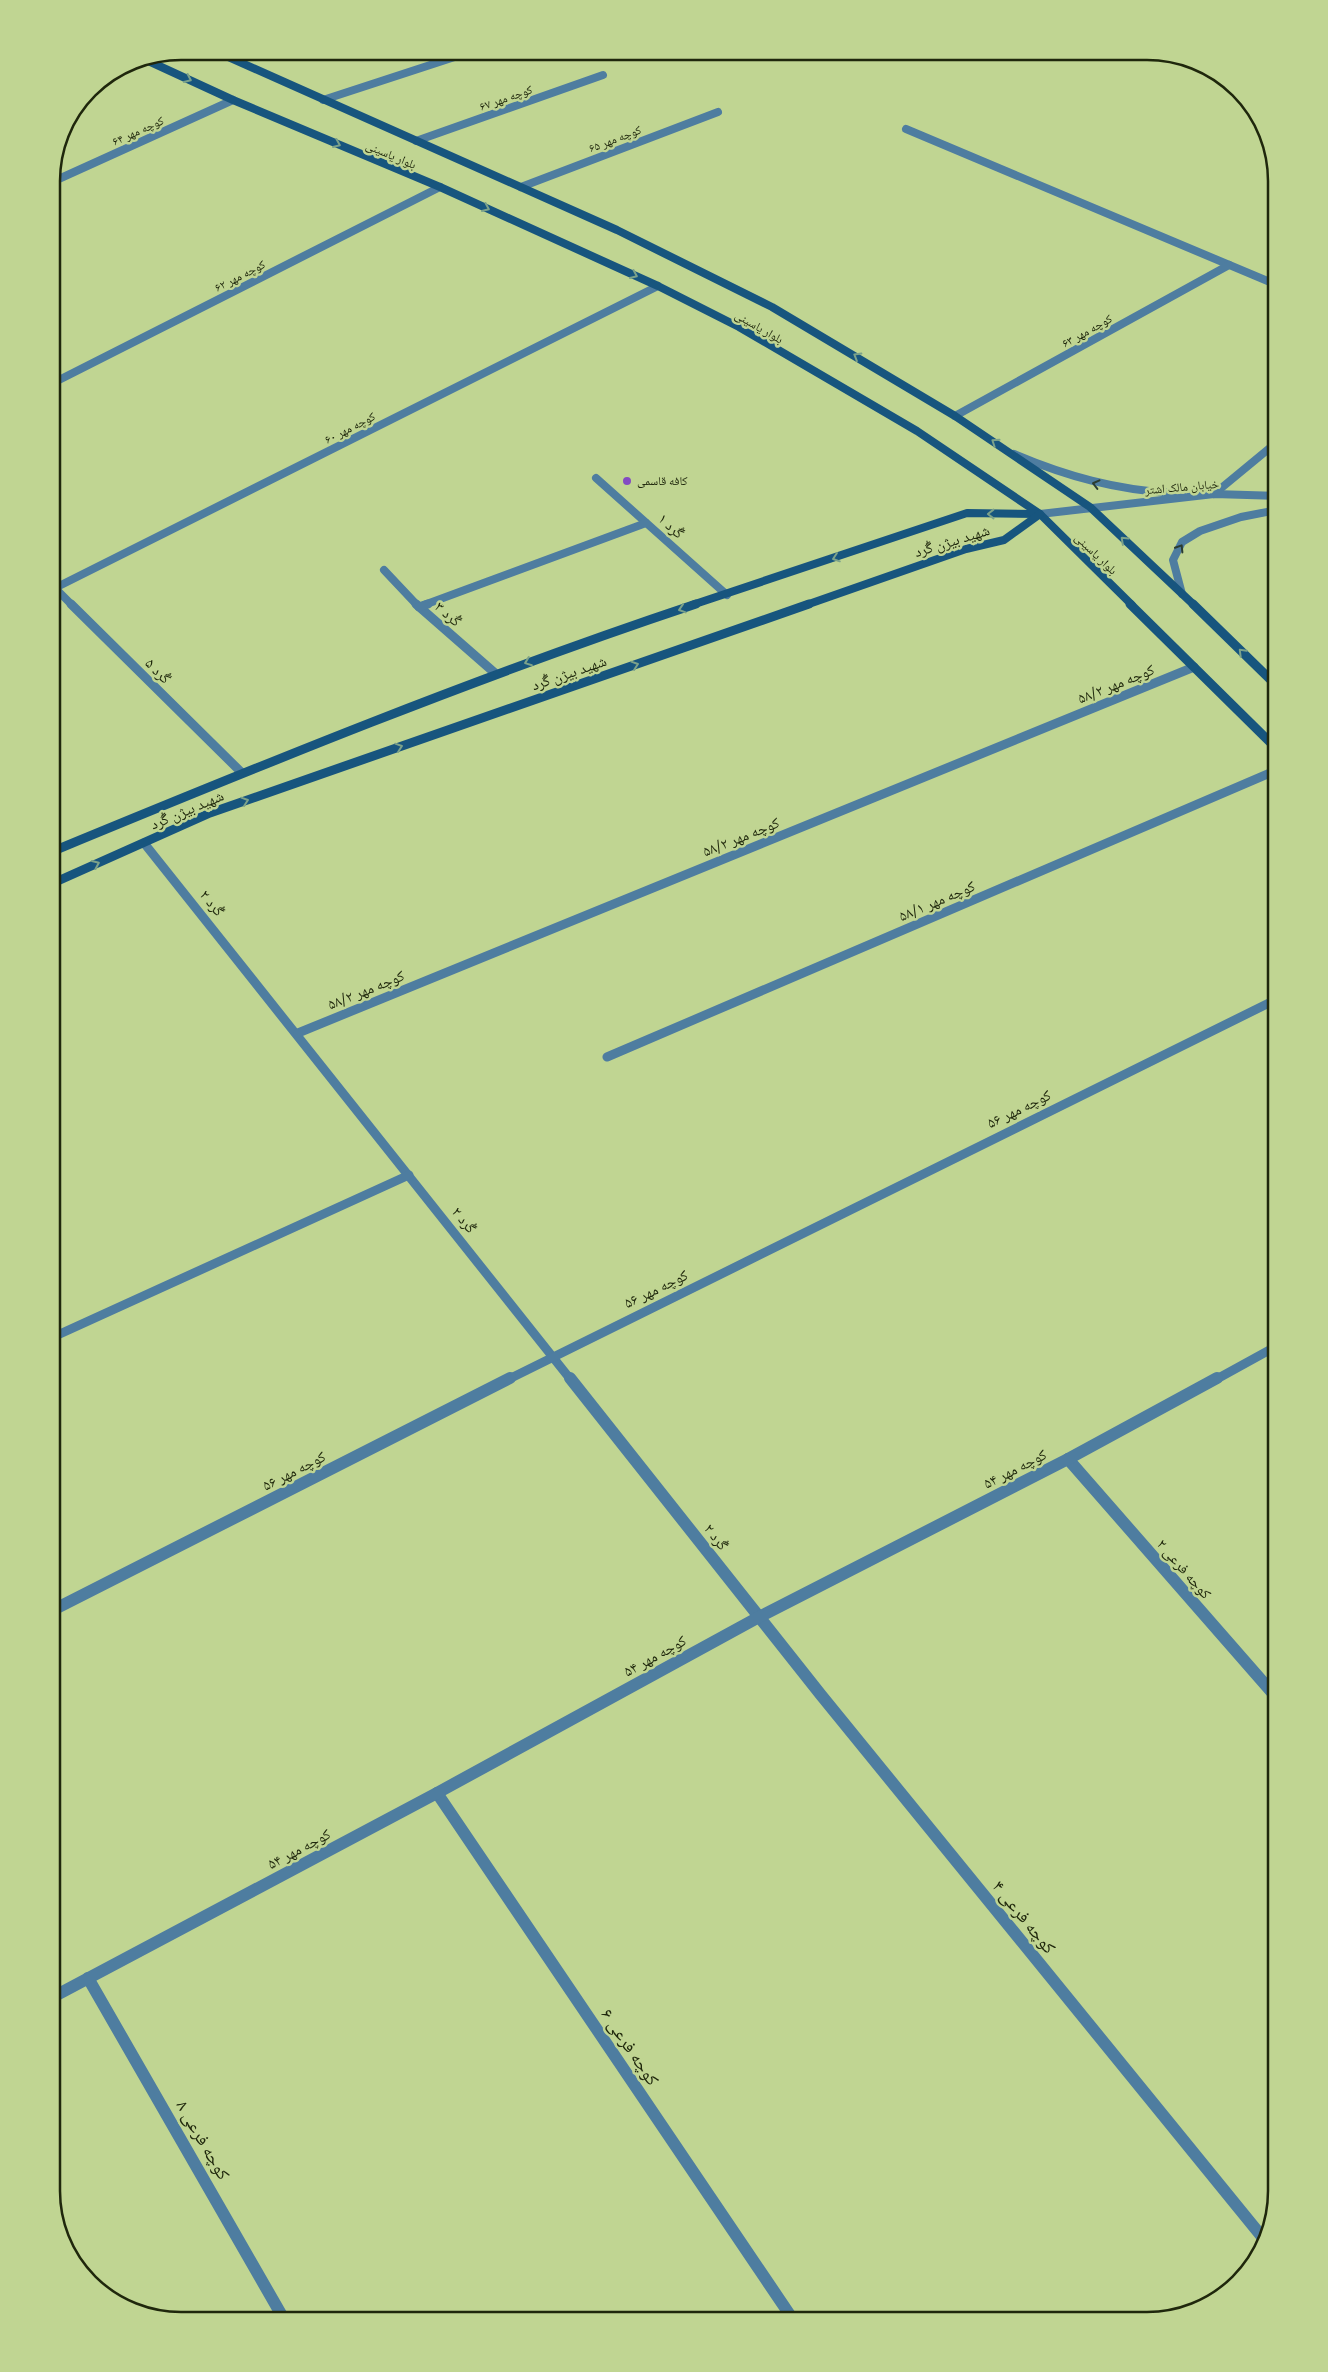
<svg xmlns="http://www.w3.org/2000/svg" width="1328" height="2372" font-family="'IBM Plex Sans','Noto Naskh Arabic',sans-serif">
	<rect width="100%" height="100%" fill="#c0d592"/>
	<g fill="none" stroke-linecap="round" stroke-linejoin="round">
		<g stroke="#4e7da0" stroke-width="8">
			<path d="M323,100L473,51"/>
			<path d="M906,129L1277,285"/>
			<path d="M416,141L603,75"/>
			<path d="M52,182L233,100"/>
			<path d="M521,187L718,112"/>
			<path d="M51,384L440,187"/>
			<path d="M955,416L1229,265"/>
			<path d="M596,478L727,595"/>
			<path d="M1214,494L1277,442"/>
			<path d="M384,570L417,605"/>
			<path d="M55,588L72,605"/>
			<path d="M51,590L658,286"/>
			<path d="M424,605L646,523"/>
		</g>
		<g stroke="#4e7da0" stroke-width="9">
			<path d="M71,604L242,773"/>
			<path d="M416,604L496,674"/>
			<path d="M419,607L428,604"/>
			<path d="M144,843L571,1380"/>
			<path d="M298,1033L1194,667"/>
			<path d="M607,1057L1277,770"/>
			<path d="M51,1338L409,1175"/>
			<path d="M507,1380L1277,999"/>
			<path d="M1215,1380L1277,1346"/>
		</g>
		<g stroke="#4e7da0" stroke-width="12">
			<path d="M570,1378L821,1695L1263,2238"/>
			<path d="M1068,1459L1277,1698"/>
			<path d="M51,1611L510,1378"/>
			<path d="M437,1793L794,2321"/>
			<path d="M88,1978L285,2321"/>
			<path d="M51,1998L437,1793L759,1617L1068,1459L1217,1378"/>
		</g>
		<g stroke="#4e7da0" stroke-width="8">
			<path d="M1014,454C1066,476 1116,490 1173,493"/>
			<path d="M1040,514L1214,494L1277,496"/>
			<path d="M1182,594L1173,560L1182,542L1200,531L1241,517L1277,510"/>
		</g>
		<g stroke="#17557e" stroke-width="8">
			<path d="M215,51L617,230L772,307L955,416L1090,507L1194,605"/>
			<path d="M144,59L233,100L440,187L658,286L739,327L917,431L1040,514L1132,605"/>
			<path d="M692,605L967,513L1039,514"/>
			<path d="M806,605L966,549L1004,540L1040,514"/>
		</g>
		<g stroke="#17557e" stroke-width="9">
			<path d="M1130,604L1277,749"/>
			<path d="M1193,604L1277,686"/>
			<path d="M51,852C264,764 477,677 696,604"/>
			<path d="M51,884L210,813L809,604"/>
		</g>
	</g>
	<defs><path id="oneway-chevron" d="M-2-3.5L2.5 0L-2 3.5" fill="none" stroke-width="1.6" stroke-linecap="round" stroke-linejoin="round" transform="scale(1.25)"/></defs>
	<g stroke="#7ca28a">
		<use href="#oneway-chevron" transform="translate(188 79) rotate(25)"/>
		<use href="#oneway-chevron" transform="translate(337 144) rotate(23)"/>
		<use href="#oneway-chevron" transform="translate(486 208) rotate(24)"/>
		<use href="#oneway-chevron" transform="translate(634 275) rotate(24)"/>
		<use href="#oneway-chevron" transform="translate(857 356) rotate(-149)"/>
		<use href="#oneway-chevron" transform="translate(995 442) rotate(-146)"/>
		<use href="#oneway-chevron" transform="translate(991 514) rotate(-180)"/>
		<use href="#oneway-chevron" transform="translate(1124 540) rotate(-137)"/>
		<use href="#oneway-chevron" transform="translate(836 558) rotate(161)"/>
		<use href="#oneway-chevron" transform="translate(682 609) rotate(162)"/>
		<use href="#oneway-chevron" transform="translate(1242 652) rotate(-135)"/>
		<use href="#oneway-chevron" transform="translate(528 662) rotate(159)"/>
		<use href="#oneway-chevron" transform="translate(635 665) rotate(-19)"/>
		<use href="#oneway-chevron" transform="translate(399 747) rotate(-19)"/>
		<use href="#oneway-chevron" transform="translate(245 801) rotate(-19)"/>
		<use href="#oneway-chevron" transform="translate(96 864) rotate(-24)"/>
	</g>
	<g stroke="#2b3c31">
		<use href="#oneway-chevron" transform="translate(1096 484) rotate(-166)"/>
		<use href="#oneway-chevron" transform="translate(1180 548) rotate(-58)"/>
	</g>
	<circle fill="#834bc2" stroke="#c0d592" stroke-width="2" cx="627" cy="481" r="5"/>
	<g text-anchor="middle" stroke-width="5" stroke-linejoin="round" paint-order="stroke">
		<g font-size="12" fill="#1f270c" stroke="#c0d592">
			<text transform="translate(506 98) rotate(-19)" y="4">کوچه مهر ۶۷</text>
			<text transform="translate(138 131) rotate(-24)" y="4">کوچه مهر ۶۴</text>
			<text transform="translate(615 139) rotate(-21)" y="4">کوچه مهر ۶۵</text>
			<text transform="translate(391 155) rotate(23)" y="4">بلوار یاسینی</text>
			<text transform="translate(240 276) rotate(-27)" y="4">کوچه مهر ۶۲</text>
			<text transform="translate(759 327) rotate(30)" y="4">بلوار یاسینی</text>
			<text transform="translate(1087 331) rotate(-29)" y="4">کوچه مهر ۶۳</text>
			<text transform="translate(350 428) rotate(-27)" y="4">کوچه مهر ۶۰</text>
			<text transform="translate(1182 487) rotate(-5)" y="4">خیابان مالک اشتر</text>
			<text transform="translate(1096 554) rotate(44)" y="4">بلوار یاسینی</text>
		</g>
		<g font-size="12" fill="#1f270c" stroke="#c0d592" text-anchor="start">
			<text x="637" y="485">کافه قاسمی</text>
		</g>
		<g font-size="15" fill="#1f270c" stroke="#c0d592">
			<text transform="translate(671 526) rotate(42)" y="5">گُرد ۱</text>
			<text transform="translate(952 541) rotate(-17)" y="5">شهید بیژن گُرد</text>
			<text transform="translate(448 614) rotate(41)" y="5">گُرد ۳</text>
			<text transform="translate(158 671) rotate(45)" y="5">گُرد ۵</text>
			<text transform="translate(569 673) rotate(-19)" y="5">شهید بیژن گُرد</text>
			<text transform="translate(1116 684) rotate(-22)" y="5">کوچه مهر ۵۸/۲</text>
			<text transform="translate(187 810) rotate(-23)" y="5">شهید بیژن گُرد</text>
			<text transform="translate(741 837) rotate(-22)" y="5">کوچه مهر ۵۸/۲</text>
			<text transform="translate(937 901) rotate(-23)" y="5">کوچه مهر ۵۸/۱</text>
			<text transform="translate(212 903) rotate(51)" y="5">گُرد ۲</text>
			<text transform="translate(366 990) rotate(-22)" y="5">کوچه مهر ۵۸/۲</text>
			<text transform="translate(1019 1109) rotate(-26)" y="5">کوچه مهر ۵۶</text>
			<text transform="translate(464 1220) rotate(51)" y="5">گُرد ۲</text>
			<text transform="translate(656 1289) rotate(-26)" y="5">کوچه مهر ۵۶</text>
			<text transform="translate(1015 1469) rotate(-27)" y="5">کوچه مهر ۵۴</text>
			<text transform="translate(294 1471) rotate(-27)" y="5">کوچه مهر ۵۶</text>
			<text transform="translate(716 1537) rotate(52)" y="5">گُرد ۲</text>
			<text transform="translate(1184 1569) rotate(49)" y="5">کوچه فرعی ۲</text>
			<text transform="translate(655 1656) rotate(-29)" y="5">کوچه مهر ۵۴</text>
			<text transform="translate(299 1849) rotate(-28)" y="5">کوچه مهر ۵۴</text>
		</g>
		<g font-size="18" fill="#1f270c" stroke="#c0d592">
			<text transform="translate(1024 1917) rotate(51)" y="6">کوچه فرعی ۴</text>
			<text transform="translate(630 2047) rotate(56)" y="6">کوچه فرعی ۶</text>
			<text transform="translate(203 2140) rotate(60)" y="6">کوچه فرعی ۸</text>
		</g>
	</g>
	<path d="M0 0H1328V2372H0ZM181 60H1147A121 121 0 0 1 1268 181V2191A121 121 0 0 1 1147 2312H181A121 121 0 0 1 60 2191V181A121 121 0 0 1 181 60Z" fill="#c0d592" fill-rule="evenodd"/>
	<path fill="none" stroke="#1f270c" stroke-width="2.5" d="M181 60H1147A121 121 0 0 1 1268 181V2191A121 121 0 0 1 1147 2312H181A121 121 0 0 1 60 2191V181A121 121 0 0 1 181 60Z"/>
</svg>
